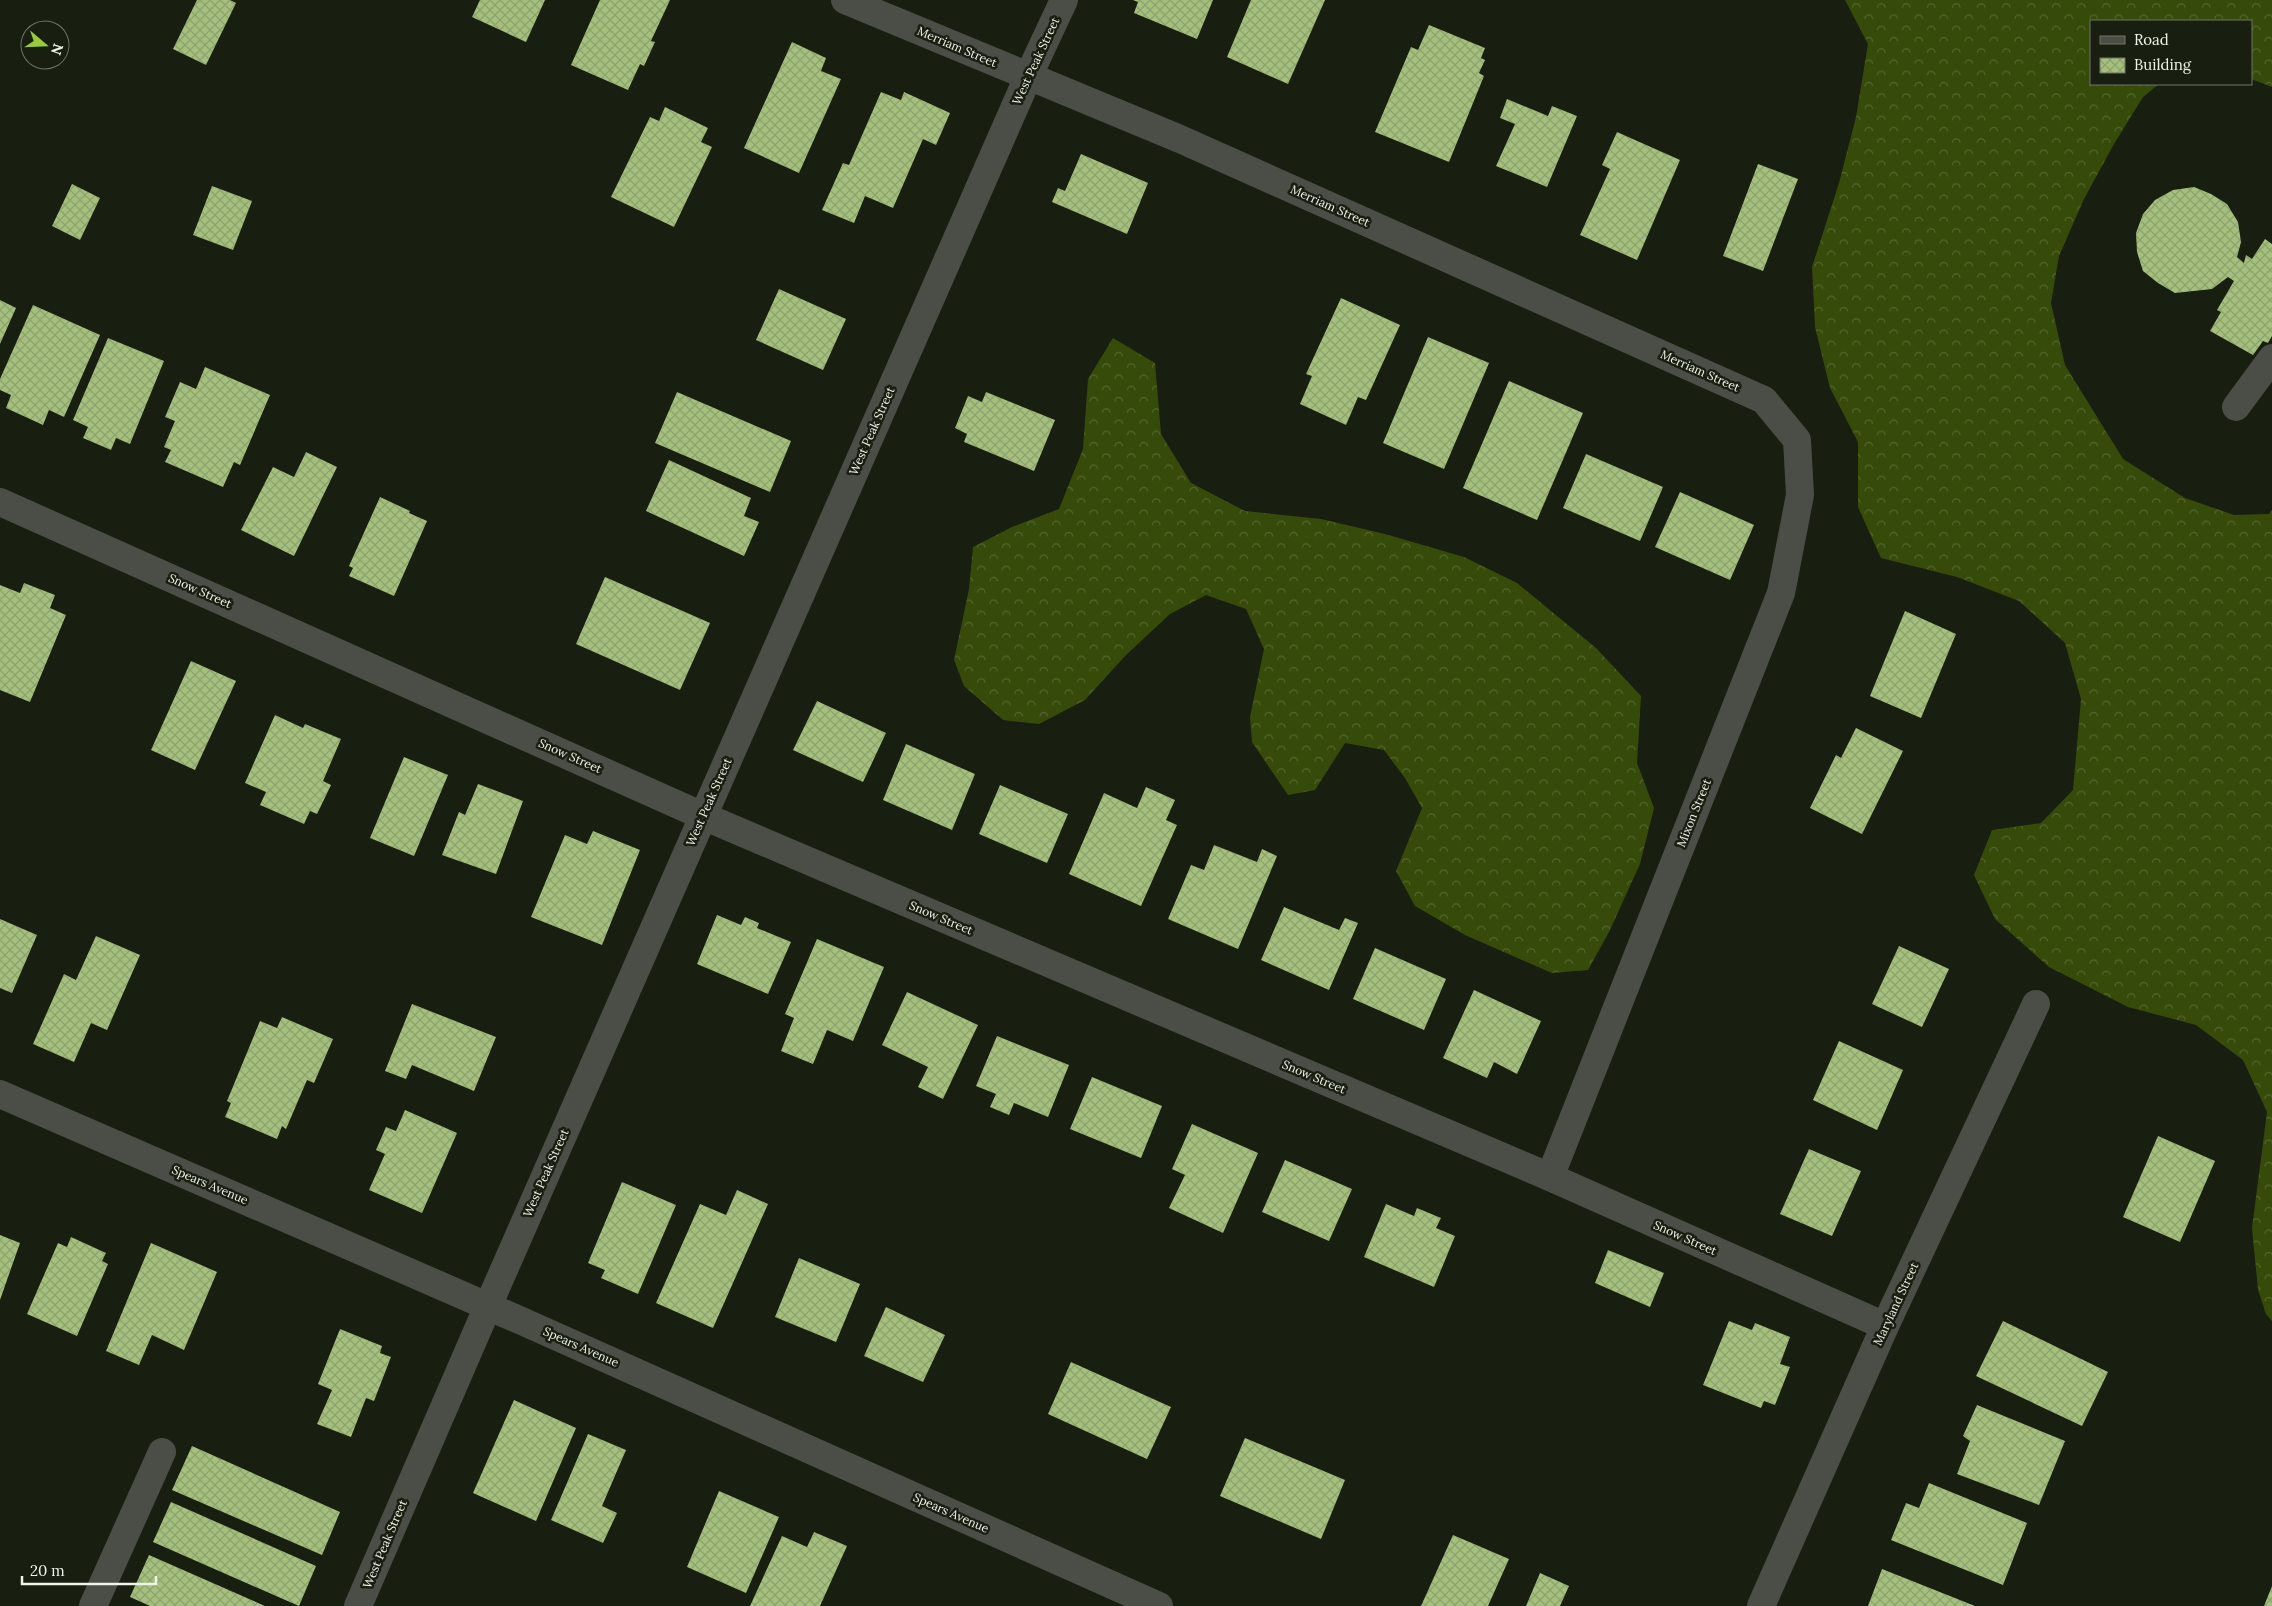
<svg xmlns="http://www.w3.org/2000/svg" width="2272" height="1606" font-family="Lora,serif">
	<defs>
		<pattern id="forest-crowns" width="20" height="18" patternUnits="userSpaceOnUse" patternTransform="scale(1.25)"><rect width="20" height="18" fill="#364b0a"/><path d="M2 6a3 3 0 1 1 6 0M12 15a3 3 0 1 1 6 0" fill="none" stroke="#53662e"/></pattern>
		<pattern id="building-cross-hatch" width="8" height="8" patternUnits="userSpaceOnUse" patternTransform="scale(1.25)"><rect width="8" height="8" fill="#a4c07c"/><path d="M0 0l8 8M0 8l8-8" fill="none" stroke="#8da26e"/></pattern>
	</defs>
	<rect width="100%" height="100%" fill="#181e10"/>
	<g fill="url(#forest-crowns)">
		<path d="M1845,0H2272V87L2251,79V21H2091V84H2159L2143,97L2114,144L2084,199L2059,256L2051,303L2065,365L2123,459L2185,498L2234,515L2269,514L2272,510V1321L2266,1314L2258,1290L2252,1228L2267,1112L2243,1060L2196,1025L2128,1007L2049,967L1995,919L1974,875L1992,830L2041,823L2073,790L2081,699L2065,643L2019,601L1957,577L1881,558L1858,507V442L1830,388L1815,327L1812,267L1839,183L1856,117L1868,44Z"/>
		<path d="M1113,338L1155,363L1161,434L1191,483L1245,511L1321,519L1385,534L1464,557L1517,583L1596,648L1641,696L1637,763L1654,808L1640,864L1609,932L1588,970L1552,973L1465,935L1415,906L1396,871L1422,808L1405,778L1384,750L1345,743L1315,790L1288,795L1252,742L1250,717L1264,649L1246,609L1206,595L1170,614L1125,656L1085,700L1039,724L1003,720L964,686L954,660L969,589L973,547L1012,527L1059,509L1083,449L1088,379Z"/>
	</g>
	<g fill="url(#building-cross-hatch)">
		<path d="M197,0H230L236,3L206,65L173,49Z"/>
		<path d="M480,0H545L526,42L472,17Z"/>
		<path d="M600,0H670L651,41L655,42L644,66L640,64L628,90L571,65Z"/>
		<path d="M1133,0H1213L1197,39L1134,13L1138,2Z"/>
		<path d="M1251,0H1325L1288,84L1227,57Z"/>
		<path d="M1429,25L1485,48L1481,58L1485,60L1479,73L1484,76L1449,162L1375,132L1411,47L1418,50Z"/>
		<path d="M792,42L826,58L821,71L841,79L799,173L744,148Z"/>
		<path d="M881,92L901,100L904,92L950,113L936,145L923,139L893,208L865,196L854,223L822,210L843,163L849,165Z"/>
		<path d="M1507,99L1548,116L1552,106L1577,116L1547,187L1496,166L1515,124L1500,118Z"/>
		<path d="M665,107L708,128L701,142L712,147L674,227L611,197L650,117L659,121Z"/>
		<path d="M1617,132L1680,160L1637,260L1580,235L1610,169L1602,165Z"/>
		<path d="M1081,154L1148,183L1127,234L1052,202L1058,188L1065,191Z"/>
		<path d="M1758,164L1798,179L1763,271L1723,256Z"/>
		<path d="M72,184L100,198L80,240L52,226Z"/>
		<path d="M212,186L252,201L233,250L193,235Z"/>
		<path d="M2194,187L2211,194L2227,204L2238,222L2241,242L2237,257L2244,263L2246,255L2252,259L2265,239L2272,244V336L2268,343L2263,341L2253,355L2210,331L2221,312L2217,310L2234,281L2228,277L2212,289L2175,293L2158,283L2143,271L2137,252L2136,233L2143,214L2155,200L2173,190Z"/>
		<path d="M779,289L846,319L823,370L756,340Z"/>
		<path d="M1341,298L1400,325L1366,400L1358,397L1346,425L1300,404L1312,376L1306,374Z"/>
		<path d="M0,300L16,308L0,344Z"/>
		<path d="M33,305L100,335L64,417L49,410L43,425L6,408L11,395L0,390V379Z"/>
		<path d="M1428,337L1489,363L1444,469L1383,443Z"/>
		<path d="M108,338L164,361L130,444L116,438L111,450L83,438L88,427L73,420Z"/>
		<path d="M205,367L270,395L240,465L234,462L223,487L165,462L171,450L164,447L175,421L165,417L180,382L196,389Z"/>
		<path d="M1509,381L1583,413L1537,520L1463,488Z"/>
		<path d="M677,392L791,441L770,492L655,443Z"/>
		<path d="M986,392L1055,420L1034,471L964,442L967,434L955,428L968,396L982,402Z"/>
		<path d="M306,452L337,467L294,556L241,530L273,467L294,477Z"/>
		<path d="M1586,454L1663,487L1640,541L1563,508Z"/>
		<path d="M669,460L751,498L744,516L759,522L744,556L646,511Z"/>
		<path d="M1680,492L1754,525L1730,580L1655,547Z"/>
		<path d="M380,497L410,511L409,513L427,521L394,596L349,576L353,568L349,566Z"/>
		<path d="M605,577L710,623L680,690L576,644Z"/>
		<path d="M24,583L55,595L50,608L66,615L30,702L0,690V585L20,593Z"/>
		<path d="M1905,611L1956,634L1921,718L1870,696Z"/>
		<path d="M191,661L236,681L195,770L151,750Z"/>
		<path d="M817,701L886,733L863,782L793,750Z"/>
		<path d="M275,715L303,728L305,724L341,739L323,781L331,785L317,814L310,811L304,824L260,805L266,792L245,783Z"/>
		<path d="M1856,728L1903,751L1862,834L1810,808L1836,755L1841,758Z"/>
		<path d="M906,744L975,774L952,830L883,800Z"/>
		<path d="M404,757L448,775L414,856L370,838Z"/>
		<path d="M478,784L523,801L496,874L442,855L459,812L465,815Z"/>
		<path d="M1000,785L1068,814L1047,863L979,834Z"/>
		<path d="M1146,787L1175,800L1166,820L1177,825L1141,906L1069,874L1104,793L1137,808Z"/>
		<path d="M593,831L640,850L602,945L531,917L565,835L587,844Z"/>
		<path d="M1214,845L1257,862L1262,849L1277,856L1238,949L1168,919L1191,865L1204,870Z"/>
		<path d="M1284,907L1339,930L1345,918L1358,923L1329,990L1261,960Z"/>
		<path d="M717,915L741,925L745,917L759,923L757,928L791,942L768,994L697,964Z"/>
		<path d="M0,919L37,935L12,993L0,988Z"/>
		<path d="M96,936L140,955L107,1030L91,1023L74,1062L33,1044L64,974L76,980Z"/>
		<path d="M817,939L884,967L853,1041L827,1030L813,1064L781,1051L794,1018L785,1014Z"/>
		<path d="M1899,946L1949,969L1922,1027L1872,1004Z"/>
		<path d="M1375,948L1446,979L1424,1030L1353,999Z"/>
		<path d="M1474,990L1541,1021L1517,1074L1494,1062L1487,1078L1443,1058Z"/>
		<path d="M907,992L978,1025L943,1099L918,1087L928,1067L882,1045Z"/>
		<path d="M412,1004L496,1037L474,1091L412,1065L406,1079L385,1071Z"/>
		<path d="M282,1017L333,1039L314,1083L307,1080L286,1129L282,1126L277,1139L225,1117L231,1103L227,1101L260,1021L277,1028Z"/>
		<path d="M997,1036L1069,1065L1048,1117L1014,1103L1009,1115L990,1107L996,1094L976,1086Z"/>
		<path d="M1839,1041L1903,1070L1877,1130L1813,1100Z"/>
		<path d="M1092,1077L1162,1106L1141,1158L1070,1129Z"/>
		<path d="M405,1110L457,1133L422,1213L369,1190L385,1154L376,1150L386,1127L396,1131Z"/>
		<path d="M1192,1124L1258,1153L1223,1233L1169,1208L1185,1175L1172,1169Z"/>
		<path d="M2158,1136L2215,1161L2180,1242L2123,1217Z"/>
		<path d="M1809,1149L1861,1171L1832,1236L1780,1214Z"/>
		<path d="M1285,1160L1352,1189L1329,1241L1262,1212Z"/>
		<path d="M622,1182L676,1205L638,1294L601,1278L605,1270L588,1263Z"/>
		<path d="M737,1190L768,1204L713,1328L656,1303L700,1204L726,1215Z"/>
		<path d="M1386,1204L1414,1216L1417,1208L1441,1218L1436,1228L1455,1236L1434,1287L1364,1257Z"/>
		<path d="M0,1235L20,1243L0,1300Z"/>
		<path d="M71,1237L106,1253L102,1261L108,1264L77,1336L27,1314L58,1243L67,1247Z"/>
		<path d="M151,1243L217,1272L184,1350L152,1335L139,1365L106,1351Z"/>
		<path d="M1608,1250L1664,1273L1650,1307L1595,1283Z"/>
		<path d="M799,1258L860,1284L836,1342L775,1317Z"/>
		<path d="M886,1307L945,1335L923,1382L864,1356Z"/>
		<path d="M1729,1321L1752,1330L1755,1323L1790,1337L1780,1364L1790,1367L1775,1405L1764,1401L1761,1408L1703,1385Z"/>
		<path d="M2003,1321L2108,1372L2082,1426L1976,1376Z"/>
		<path d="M340,1329L382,1346L380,1353L391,1357L374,1401L366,1398L351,1437L317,1424L332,1390L318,1384Z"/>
		<path d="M1071,1362L1171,1407L1147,1459L1048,1414Z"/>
		<path d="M514,1400L576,1428L536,1521L473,1493Z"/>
		<path d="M1977,1405L2065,1441L2039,1505L1957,1474L1970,1441L1963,1436Z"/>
		<path d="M588,1434L626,1450L602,1506L617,1513L603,1543L551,1520Z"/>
		<path d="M1245,1438L1345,1480L1321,1539L1220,1496Z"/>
		<path d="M192,1446L340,1512L322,1555L172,1490Z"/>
		<path d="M1929,1483L2027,1523L2003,1585L1891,1540L1906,1503L1919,1508Z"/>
		<path d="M719,1491L779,1517L746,1593L687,1567Z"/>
		<path d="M171,1502L316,1566L299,1606L153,1542Z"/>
		<path d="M814,1532L847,1546L820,1606H750L782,1536L807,1547Z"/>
		<path d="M1453,1535L1509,1559L1488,1606H1421Z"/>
		<path d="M149,1555L265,1606H150L130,1597Z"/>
		<path d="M1882,1569L1975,1606H1868Z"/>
		<path d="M1540,1573L1569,1586L1560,1606H1526Z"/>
		<path d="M2272,1586V1606H2264Z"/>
	</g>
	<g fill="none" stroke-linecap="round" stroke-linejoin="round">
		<g stroke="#4b4e47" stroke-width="28">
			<path d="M845,0L1180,139L1764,400L1797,440L1800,495L1781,593L1550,1177"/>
			<path d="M2236,407L2272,358"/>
			<path d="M0,502L703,816L1550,1177L1885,1326"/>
			<path d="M0,1094L524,1322L1159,1606"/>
			<path d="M93,1606L162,1452"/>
			<path d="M358,1606L488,1306L1028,77L1064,0"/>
			<path d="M1761,1606L1885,1326L2036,1004"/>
		</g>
	</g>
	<g text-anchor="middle" stroke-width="5" stroke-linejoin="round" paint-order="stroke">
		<g font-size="12" fill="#eff4ea" stroke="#181e10">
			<text transform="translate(957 47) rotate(23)" y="4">Merriam Street</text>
			<text transform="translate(1036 61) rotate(-65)" y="4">West Peak Street</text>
			<text transform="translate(1330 206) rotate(24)" y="4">Merriam Street</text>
			<text transform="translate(1700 371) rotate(24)" y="4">Merriam Street</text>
			<text transform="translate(872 431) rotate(-66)" y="4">West Peak Street</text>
			<text transform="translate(200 591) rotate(24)" y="4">Snow Street</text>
			<text transform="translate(570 756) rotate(24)" y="4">Snow Street</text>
			<text transform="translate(709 802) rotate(-66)" y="4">West Peak Street</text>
			<text transform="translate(1694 813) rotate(-68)" y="4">Mixon Street</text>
			<text transform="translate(941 918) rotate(23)" y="4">Snow Street</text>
			<text transform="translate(1314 1077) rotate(23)" y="4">Snow Street</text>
			<text transform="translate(546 1173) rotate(-66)" y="4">West Peak Street</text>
			<text transform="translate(210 1185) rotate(23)" y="4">Spears Avenue</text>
			<text transform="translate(1685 1238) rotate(24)" y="4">Snow Street</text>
			<text transform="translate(1896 1304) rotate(-65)" y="4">Maryland Street</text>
			<text transform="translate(581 1347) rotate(24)" y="4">Spears Avenue</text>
			<text transform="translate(951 1513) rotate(24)" y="4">Spears Avenue</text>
			<text transform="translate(385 1544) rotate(-67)" y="4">West Peak Street</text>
		</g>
	</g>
	<rect x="2090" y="20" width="162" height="65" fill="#181e10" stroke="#6e7467"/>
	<rect x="2100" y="36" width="25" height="8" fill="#4b4e47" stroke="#6e7467"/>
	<text x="2134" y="45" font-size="15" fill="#eff4ea">Road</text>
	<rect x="2100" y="58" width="25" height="15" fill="url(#building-cross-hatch)" stroke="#6e7467"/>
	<text x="2134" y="70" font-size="15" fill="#eff4ea">Building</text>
	<g transform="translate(45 45) rotate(109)"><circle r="24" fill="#181e10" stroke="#6e7467"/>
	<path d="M0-4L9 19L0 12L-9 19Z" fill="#98cb37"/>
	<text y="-8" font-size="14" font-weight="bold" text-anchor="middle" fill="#eff4ea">N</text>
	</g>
	<path d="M22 1576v8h134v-8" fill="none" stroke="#eff4ea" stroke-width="2.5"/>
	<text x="30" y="1576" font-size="15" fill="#eff4ea" stroke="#181e10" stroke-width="4" paint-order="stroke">20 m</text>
</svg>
